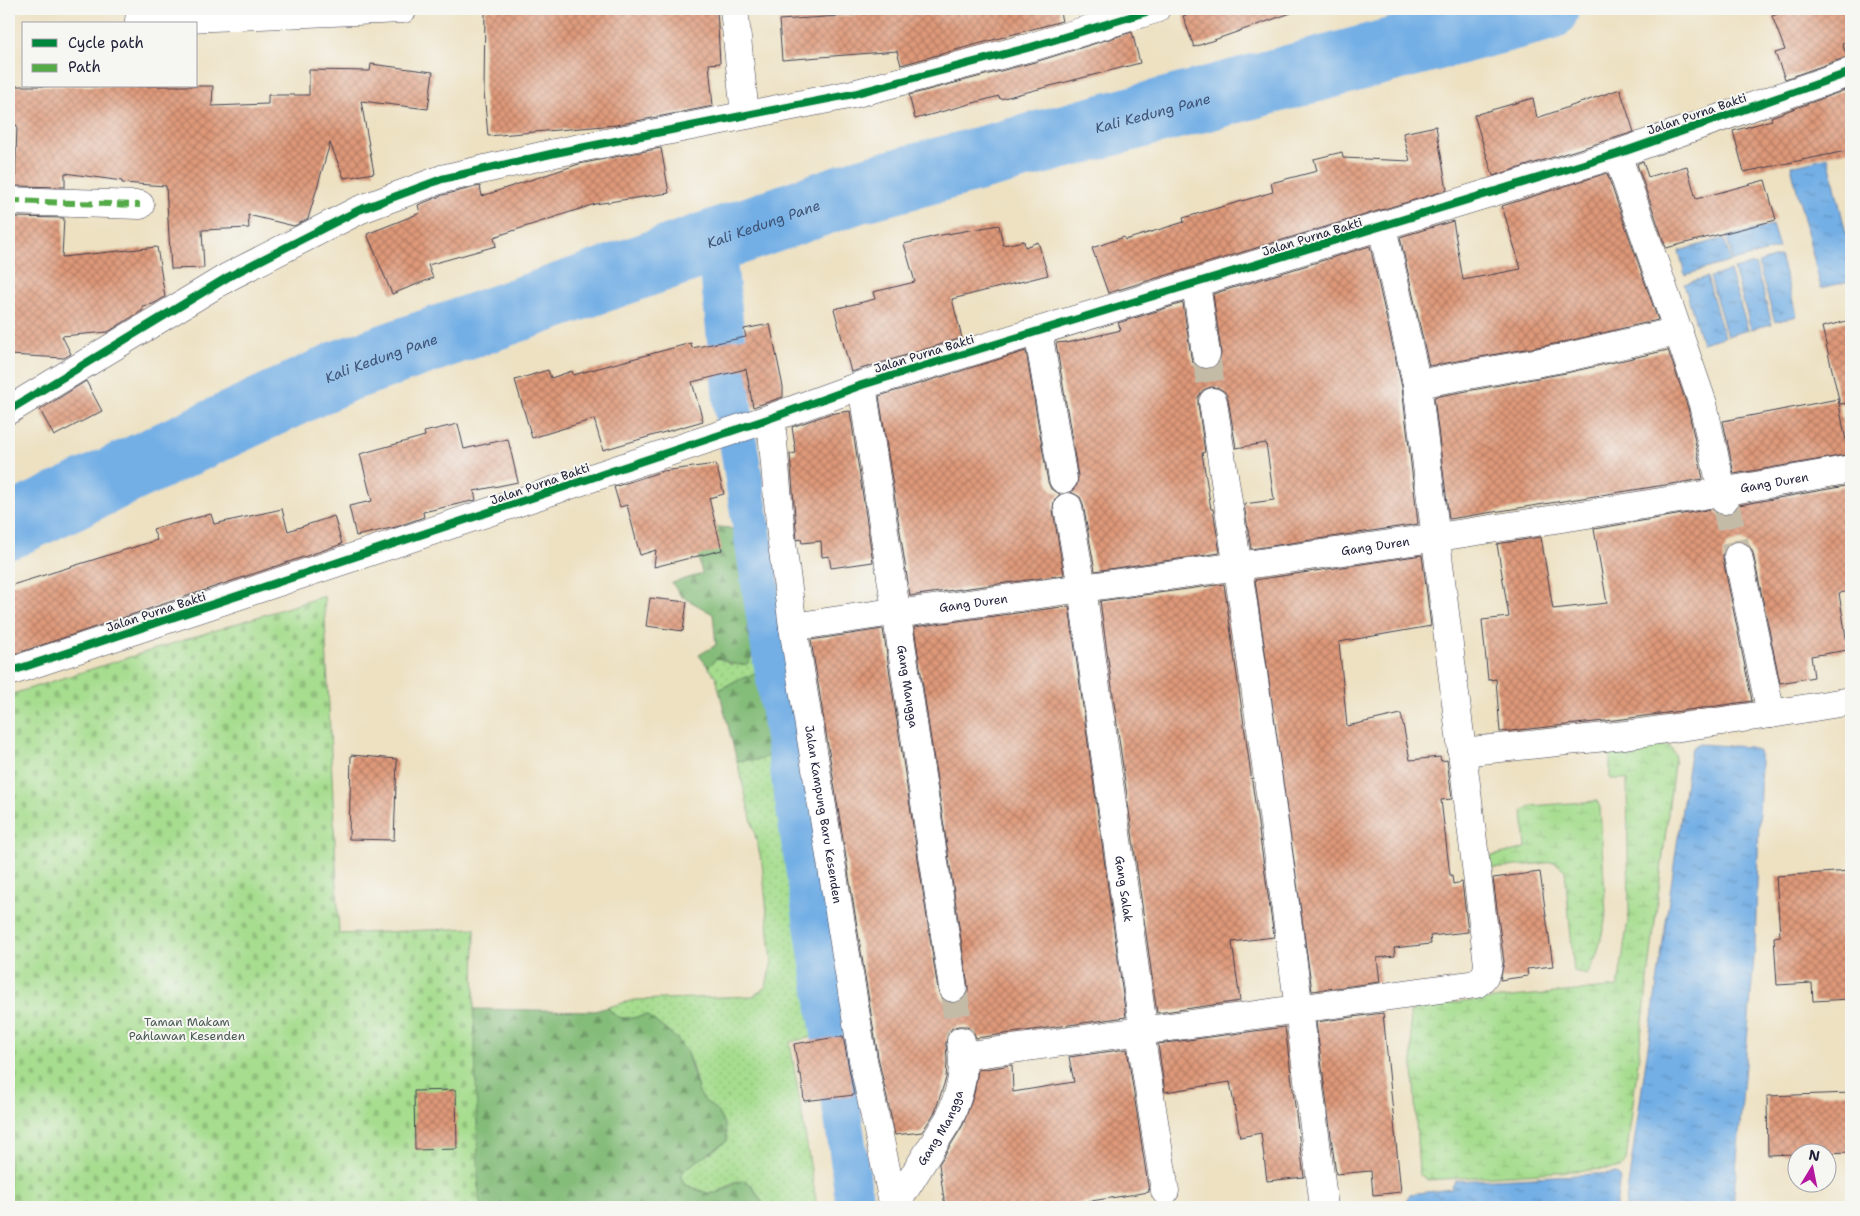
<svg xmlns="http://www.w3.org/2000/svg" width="1860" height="1216" font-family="'Shantell Sans',sans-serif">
	<defs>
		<pattern id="grass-dots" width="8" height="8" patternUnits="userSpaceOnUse" patternTransform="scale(1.25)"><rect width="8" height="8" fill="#a6dd8e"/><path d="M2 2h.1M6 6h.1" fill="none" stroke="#8fbd7b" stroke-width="1.8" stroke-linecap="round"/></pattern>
		<pattern id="forest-firs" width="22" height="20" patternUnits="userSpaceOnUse" patternTransform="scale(1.25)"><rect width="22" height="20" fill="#84bc79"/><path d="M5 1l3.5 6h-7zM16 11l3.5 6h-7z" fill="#6c9864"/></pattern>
		<pattern id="wetland-marsh" width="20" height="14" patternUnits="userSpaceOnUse" patternTransform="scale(1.25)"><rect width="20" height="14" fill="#a6dd8e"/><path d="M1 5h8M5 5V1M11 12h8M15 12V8" fill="none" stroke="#8fbd7b"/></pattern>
		<pattern id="cemetery-stones" width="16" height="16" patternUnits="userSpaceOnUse" patternTransform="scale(1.25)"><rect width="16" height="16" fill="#a6dd8e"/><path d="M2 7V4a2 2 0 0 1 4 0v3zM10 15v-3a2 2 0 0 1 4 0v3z" fill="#8fbd7b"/></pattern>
		<pattern id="water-ripples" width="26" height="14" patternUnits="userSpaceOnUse" patternTransform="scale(1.25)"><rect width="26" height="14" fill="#73afe5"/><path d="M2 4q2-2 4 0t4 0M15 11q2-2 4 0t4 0" fill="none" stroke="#5e8ebb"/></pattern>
		<pattern id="building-cross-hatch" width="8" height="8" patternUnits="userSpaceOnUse" patternTransform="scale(1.25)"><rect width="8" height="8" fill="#df9979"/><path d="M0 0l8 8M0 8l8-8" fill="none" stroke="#b47c64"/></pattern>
	</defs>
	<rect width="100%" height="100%" fill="#f6f6f2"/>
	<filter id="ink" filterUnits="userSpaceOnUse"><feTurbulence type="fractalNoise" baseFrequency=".02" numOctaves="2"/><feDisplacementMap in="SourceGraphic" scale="10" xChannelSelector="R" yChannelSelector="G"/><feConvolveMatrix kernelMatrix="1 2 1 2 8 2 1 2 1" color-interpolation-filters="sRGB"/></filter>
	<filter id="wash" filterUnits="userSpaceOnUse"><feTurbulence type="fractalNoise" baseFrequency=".0096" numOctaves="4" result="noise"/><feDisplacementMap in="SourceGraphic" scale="20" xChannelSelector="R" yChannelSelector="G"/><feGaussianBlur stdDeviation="1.12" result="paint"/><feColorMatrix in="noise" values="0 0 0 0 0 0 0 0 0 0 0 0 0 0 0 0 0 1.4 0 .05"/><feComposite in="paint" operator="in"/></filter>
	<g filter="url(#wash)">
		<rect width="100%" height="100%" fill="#ede1c2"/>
		<g fill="url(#grass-dots)" stroke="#648064">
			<path d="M754,620L762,672L737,680L719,690L716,677L708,667L717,658L724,660L731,665L753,650L747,627L748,622Z"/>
			<path d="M773,748L818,1036L790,1042L817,1207H765L752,1185L736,1181L715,1194L707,1193L684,1184L681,1177L684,1170L727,1141L717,1111L704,1100L699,1093L693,1069L687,1053L678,1040L647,1015C633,1018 616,1023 608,1007L634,1000L754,996L766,986L772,962L762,863L737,761C753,757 763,766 773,748Z"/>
		</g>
		<g fill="url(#forest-firs)" stroke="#536f5a">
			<path d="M711,526L729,528L741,533L754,620L748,622C745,638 760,649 747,664C734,667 729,661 717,658L708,667L699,655L716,645L713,614L681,596L672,583L702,574L698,555Z"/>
			<path d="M762,672L773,748C762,767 753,757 737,761L719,690L737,680Z"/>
			<path d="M608,1007C616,1023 633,1018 647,1015L678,1040L687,1053L699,1093L704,1100L717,1111L725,1125L727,1141L684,1170L681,1177L684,1184C692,1187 706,1195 715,1193C726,1191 732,1182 745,1180L751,1185L765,1207H417L478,1147L476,1099L464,1010L474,1009L595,1011Z"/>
		</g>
		<g fill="url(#wetland-marsh)" stroke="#648064">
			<path d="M1661,744L1671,747L1675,756L1626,1161L1621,1168L1428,1180L1419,1174L1410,1013L1418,1006L1618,987L1629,914L1627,779H1610V754L1614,748Z"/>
			<path d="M1597,801L1600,807L1606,917L1597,955L1587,975L1574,971L1565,870L1555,862L1490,869L1488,857L1526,848L1523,810L1532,806Z"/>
		</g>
		<path fill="url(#cemetery-stones)" stroke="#648064" d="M324,596L339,934L475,928L474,1009L479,1200L483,1207H9V695Z"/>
		<g fill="url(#water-ripples)" stroke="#4a6890">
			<path d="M1828,157L1851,254V281L1821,288L1791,166Z"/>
			<path d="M1772,225L1779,248L1733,261L1727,237Z"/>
			<path d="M1724,238L1731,261L1685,275L1679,251Z"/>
			<path d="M1780,256L1797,316L1775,322L1758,263Z"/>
			<path d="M1755,264L1772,324L1751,329L1734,269Z"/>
			<path d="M1730,271L1748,330L1727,336L1710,277Z"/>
			<path d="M1707,277L1724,337L1702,343L1684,284Z"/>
			<path d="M1698,744L1750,747L1758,751L1761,761L1755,946L1733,1207H1625L1690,753L1692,748Z"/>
			<path d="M1616,1173L1620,1177L1616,1207H1407L1406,1202L1410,1194L1451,1189L1455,1181Z"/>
		</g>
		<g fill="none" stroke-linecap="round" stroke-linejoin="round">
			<path stroke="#73afe5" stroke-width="38" d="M716,241L733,409L847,1144L855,1207"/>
			<path stroke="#73afe5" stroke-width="64" id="s1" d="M9,527L343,371L858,191L1547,9"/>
		</g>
		<g id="blocks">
			<g fill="url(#building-cross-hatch)">
				<path d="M485,9H717L720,63L709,64L713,106L616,125L488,136L484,92Z"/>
				<path d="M855,9H1059L1062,21L901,65L897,51L782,60L779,20L855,15Z"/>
				<path d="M1204,9H1291V13L1194,47L1183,16Z"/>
				<path d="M1792,9H1851V39L1842,43L1847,57L1785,79L1775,53L1785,50L1772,16Z"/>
				<path d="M1132,32L1140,63L1000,99L999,96L915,119L909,95L1035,62Z"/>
				<path d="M371,64L433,72L428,109L361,101L374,173L344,178L330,143L308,219L294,226L248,215L249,228L202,230L204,268L171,269L166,186L122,183V181L65,173V187L15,186L17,125L9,126V86H213L212,106L268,104V95H309V70L370,71Z"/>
				<path d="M1620,89L1634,132L1493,176L1474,115L1533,98L1537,118Z"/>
				<path d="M1848,89L1851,103V150L1744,172L1733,131L1772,120L1771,117Z"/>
				<path d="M1436,126L1447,190L1108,293L1092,248L1124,237L1125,240L1184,222L1183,218L1273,192L1271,183L1317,171L1314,159L1342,152L1343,158L1410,161L1403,133Z"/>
				<path d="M661,148L669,193L595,204L494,237L496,246L428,265L433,278L392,294L367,234L420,213L418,205L443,195L480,186L482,196L579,164Z"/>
				<path d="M1643,161L1648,177L1687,166L1696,199L1765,180L1776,220L1666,248L1637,164Z"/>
				<path d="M1607,173L1658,320L1560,343L1429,366L1400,237L1453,221L1463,280L1521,269L1502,206Z"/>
				<path d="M9,217L64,218L62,257L157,247L165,297L153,304L142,306L143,310L108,332L62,336L71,354L64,358L9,355Z"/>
				<path d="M999,225L1003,245L1024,241L1025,247L1038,242L1048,275L952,299L962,338L851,372L834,309L875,299L873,292L915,282L904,244L936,236Z"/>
				<path d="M1370,246L1402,387L1418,524L1251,549L1244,504L1274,500L1266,443L1236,448L1228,399L1225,392L1219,388L1211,387L1203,390L1198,397V404L1205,452L1202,453L1211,509H1213L1220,553L1095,571L1083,504L1080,497L1071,492L1077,485L1078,476L1056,343L1067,342V343L1121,330L1118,323L1183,303L1191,357L1193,363L1200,368L1209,369L1215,367L1220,360L1221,352L1213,294Z"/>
				<path d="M1851,320V403L1840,404L1822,327Z"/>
				<path d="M770,324L783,387V397L753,407L746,369L692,382L703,421L603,450L594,419L532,438L515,380L548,370L551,378L572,371L573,375L691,343L692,348L746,337L744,329Z"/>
				<path d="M1668,350L1688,408L1703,479L1449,519L1434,397L1566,373Z"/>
				<path d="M1026,351L1048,482L1051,489L1060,494L1054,501L1053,510L1064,575L910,596L879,396Z"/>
				<path d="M86,381L102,411L54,436L40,410Z"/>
				<path d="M1838,399L1847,447L1851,446V454L1734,474L1723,421Z"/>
				<path d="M850,411L873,562L831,568L829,556L822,557L821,541L802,543L801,539L797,540L790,454L796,453L792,427L829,414Z"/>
				<path d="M458,424L464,449L508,439L518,482L474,491L476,500L423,512L424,517L396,527L356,536L349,506L372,501L360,454L425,436L424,432Z"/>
				<path d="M716,464L724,494L709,498L722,550L654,567L656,550L640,555L627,505L620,507L614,487L663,471Z"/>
				<path d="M1851,485V591L1839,593L1848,650L1811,656L1814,677L1780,683L1753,553L1749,545L1742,541H1735L1727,545L1723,552V559L1752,701L1623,719L1500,732L1496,679L1488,680L1482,620L1509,617L1497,544L1541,537L1553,609L1607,603L1594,529L1712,509L1719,515H1727L1734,512L1739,505Z"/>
				<path d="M282,509L288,531L334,516L342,544L9,656V586L157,540L153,529L211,514L214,524Z"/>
				<path d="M1422,555L1431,626L1339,642L1347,726L1401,714L1410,760L1440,757L1441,761L1447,760L1452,799L1441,800L1450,875H1452L1453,884L1462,882L1468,932L1430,936L1431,944L1394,948L1395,956L1377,958L1380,982L1312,991L1255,580Z"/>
				<path d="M1224,584L1274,937L1232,942L1240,1001L1157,1013L1100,601Z"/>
				<path d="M650,598L687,602L683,631L646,626Z"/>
				<path d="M1069,606L1126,1017L976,1038L973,1031L967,1026H958L952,1028L947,1035L946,1043L947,1062L946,1078L935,1112L922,1132L895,1135L878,1057L811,640L883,629L938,990L941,998L947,1002L955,1003L963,1000L968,993V986L914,627Z"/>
				<path d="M351,755L397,759L394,840L349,839Z"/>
				<path d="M1851,871V999L1813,1001L1812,983L1777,985L1774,937L1780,936L1776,876Z"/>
				<path d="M1540,872L1553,966L1527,969L1528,976L1500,980L1504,962L1493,878Z"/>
				<path d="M1383,1013L1401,1192L1373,1195L1371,1171L1336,1174L1316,1022Z"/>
				<path d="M1285,1027L1304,1177L1267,1181L1261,1133L1240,1137L1230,1082L1165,1092L1158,1044Z"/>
				<path d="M843,1036L854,1095L804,1101L801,1074H799L794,1044Z"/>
				<path d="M1127,1049L1149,1192L1053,1207H945L939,1164L963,1125L974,1094L978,1070L1012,1065L1013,1092L1074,1082L1069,1057Z"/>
				<path d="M456,1090L457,1149L415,1150L414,1091Z"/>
				<path d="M1851,1093V1152L1768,1155L1767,1096Z"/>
			</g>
		</g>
	</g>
	<g filter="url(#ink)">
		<use href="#blocks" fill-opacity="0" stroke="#403f4f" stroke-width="1"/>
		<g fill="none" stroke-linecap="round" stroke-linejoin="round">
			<g stroke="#c4bba7" stroke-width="28" stroke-dasharray="28 14" stroke-linecap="butt">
				<path d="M1206,354L1213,402"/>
				<path d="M1724,500L1738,556"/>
				<path d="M953,988L961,1041"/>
			</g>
			<g stroke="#403f4f" stroke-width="29">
				<g id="minor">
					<path d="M734,9L745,115"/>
					<path d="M139,20L403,9"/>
					<path d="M1617,154L1703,404L1724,500"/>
					<path d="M9,201L140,205"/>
					<path d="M1382,227L1417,384L1563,358L1679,331"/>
					<path d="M1196,284L1206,354"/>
					<path d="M1038,331L1063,479"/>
					<path id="s2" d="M862,385L953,988"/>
					<path d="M1213,402C1254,670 1291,938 1324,1207"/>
					<path d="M9,410L228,277L359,210L442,179L555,153L853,94L1031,47L1156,9"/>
					<path id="s3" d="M771,418L781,536L793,627L863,1060L894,1207"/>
					<path id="s4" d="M1068,507L1082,588L1142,1020V1045L1165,1191"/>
					<path id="s5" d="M793,627L886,613L911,612C1225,568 1540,526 1851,469"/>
					<path d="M9,672L771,418L862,385L1617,154L1851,72"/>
					<path d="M1771,714L1851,701"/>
					<path d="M1462,752L1625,735L1771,714L1738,556"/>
					<path d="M963,1056L1476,984C1483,979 1488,973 1488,964L1417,384"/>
					<path id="s6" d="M894,1207L949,1119C961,1091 966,1071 961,1041"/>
				</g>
			</g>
			<use href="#minor" stroke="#fff" stroke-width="28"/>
			<path stroke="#53aa46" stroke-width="6" stroke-dasharray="12 6" stroke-linecap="butt" d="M9,201L140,205"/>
			<g stroke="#f6f6f2" stroke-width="11">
				<g id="cycleway">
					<path d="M9,410L228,277L359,210L442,179L555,153L853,94L1031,47L1156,9"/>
					<path d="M9,672L771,418L862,385L1617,154L1851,72"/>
				</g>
			</g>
			<use href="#cycleway" stroke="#00873e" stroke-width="8"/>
		</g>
	</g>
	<g text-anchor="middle" stroke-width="4" stroke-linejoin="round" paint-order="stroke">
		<g font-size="12" fill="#22223b" stroke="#f6f6f2">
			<text transform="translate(1697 114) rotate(-19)" y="4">Jalan Purna Bakti</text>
			<text transform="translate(1312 237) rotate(-17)" y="4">Jalan Purna Bakti</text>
			<text transform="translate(924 354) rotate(-17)" y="4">Jalan Purna Bakti</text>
			<text dy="4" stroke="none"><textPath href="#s5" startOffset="992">Gang Duren</textPath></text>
			<text transform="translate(540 484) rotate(-19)" y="4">Jalan Purna Bakti</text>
			<text dy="4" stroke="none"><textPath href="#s5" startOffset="588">Gang Duren</textPath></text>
			<text dy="4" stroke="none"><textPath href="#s5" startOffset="182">Gang Duren</textPath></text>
			<text transform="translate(156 612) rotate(-18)" y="4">Jalan Purna Bakti</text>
			<text dy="4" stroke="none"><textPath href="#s2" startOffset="305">Gang Mangga</textPath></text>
			<text dy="4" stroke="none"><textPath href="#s3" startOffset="400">Jalan Kampung Baru Kesenden</textPath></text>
			<text dy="4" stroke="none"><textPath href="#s4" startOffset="386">Gang Salak</textPath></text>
			<text dy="4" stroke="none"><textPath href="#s6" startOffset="92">Gang Mangga</textPath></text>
		</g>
		<g font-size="12" fill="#4a5a54" stroke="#f6f6f2">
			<text x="187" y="1026">Taman Makam<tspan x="187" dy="14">Pahlawan Kesenden</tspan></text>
		</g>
		<g font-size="14" font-style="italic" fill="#3e5376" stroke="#f6f6f2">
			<text dy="5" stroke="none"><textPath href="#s1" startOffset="1219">Kali Kedung Pane</textPath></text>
			<text dy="5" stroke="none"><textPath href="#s1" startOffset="814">Kali Kedung Pane</textPath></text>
			<text dy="5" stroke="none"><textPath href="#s1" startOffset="409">Kali Kedung Pane</textPath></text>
		</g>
	</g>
	<rect width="1860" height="1216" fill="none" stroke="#f6f6f2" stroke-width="30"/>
	<rect x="22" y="22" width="175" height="65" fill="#f6f6f2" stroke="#a1a1a9"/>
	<rect x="32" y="39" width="25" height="8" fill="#00873e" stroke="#a1a1a9"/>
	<text x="68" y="48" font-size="15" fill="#22223b">Cycle path</text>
	<rect x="32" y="64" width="25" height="8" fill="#53aa46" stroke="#a1a1a9"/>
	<text x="68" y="72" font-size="15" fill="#22223b">Path</text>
	<g transform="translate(1812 1168) rotate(10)"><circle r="24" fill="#f6f6f2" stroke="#a1a1a9"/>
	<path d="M0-4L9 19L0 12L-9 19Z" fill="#b5179e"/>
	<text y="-8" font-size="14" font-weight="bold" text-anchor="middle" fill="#22223b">N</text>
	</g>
</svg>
